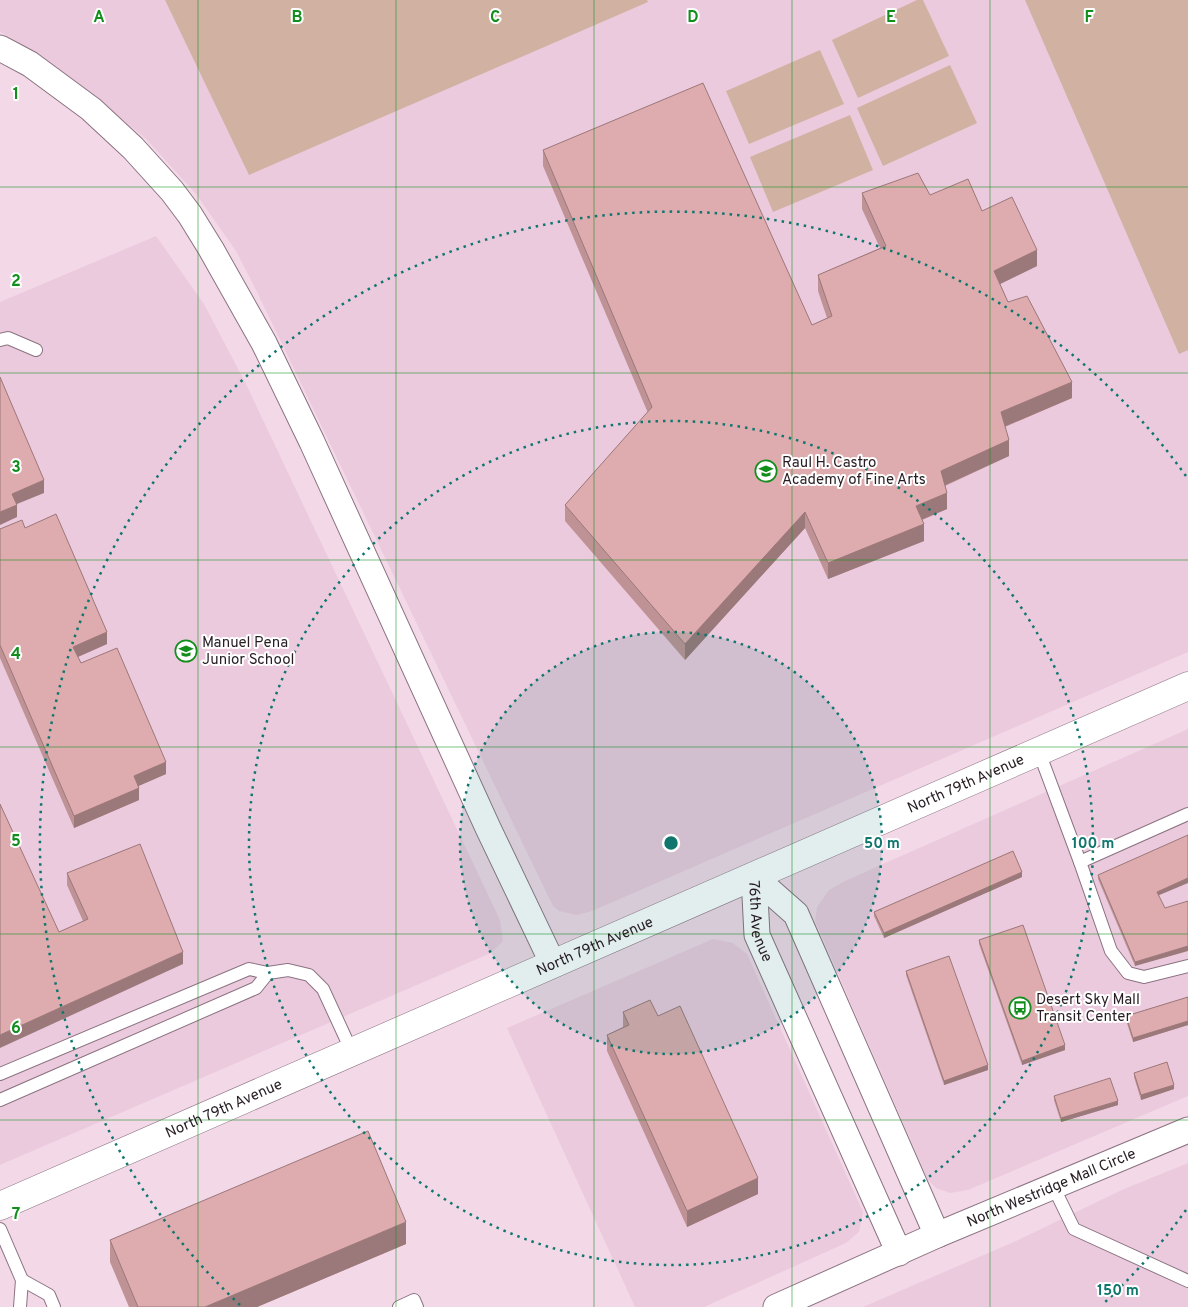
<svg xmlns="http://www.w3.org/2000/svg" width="1188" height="1307" font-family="Overpass,sans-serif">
	<rect width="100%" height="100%" fill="#f3d8e8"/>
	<g fill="#eccade">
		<path d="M0,0H1188V652L592,911L577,915L559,911L553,906L549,898L256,290L236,251L196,194L146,139L82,86L10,37L0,32Z"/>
		<path d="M156,236L204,304L245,382L500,920L503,941L491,953L0,1165V302Z"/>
		<path d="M1188,729V1096L968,1190L950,1193L936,1188L928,1180L815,921L817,907L829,890L847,880Z"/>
		<path d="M713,939L733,943L747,954L863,1212L859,1232L846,1243L704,1307H635L507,1028Z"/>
		<path d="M1188,1163V1307H863L1016,1241L1124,1189Z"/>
	</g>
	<g fill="#d1b1a2">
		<path d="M165,0H647L648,2L249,175Z"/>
		<path d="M917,0H923L949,56L858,98L832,40Z"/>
		<path d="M1025,0H1188V350L1179,354Z"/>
		<path d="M820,50L844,104L749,144L726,91Z"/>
		<path d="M950,65L977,123L883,166L857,108Z"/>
		<path d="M850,115L873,170L773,212L750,157Z"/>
	</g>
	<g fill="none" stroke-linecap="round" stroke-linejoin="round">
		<g stroke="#8b7381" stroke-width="14">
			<g id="service">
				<path d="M0,340L8,338L36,350"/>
				<path d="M1039,752L1080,862L1111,951L1128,973L1144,977L1188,966"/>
				<path d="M1080,862L1188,814"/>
				<path d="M0,1074L249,969L268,973L288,970L309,975L323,989L352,1052"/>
				<path d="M0,1100L256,988L268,973"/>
				<path d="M1053,1186L1074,1229L1188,1281"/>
				<path d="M0,1229L22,1280L20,1307"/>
				<path d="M22,1280L49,1295L54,1307"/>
				<path d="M399,1307L414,1300L417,1307"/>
			</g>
		</g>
		<g stroke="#8b7381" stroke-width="27">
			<g id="minor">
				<path d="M0,48L30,64L91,109L133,148L172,191L190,215L211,249L264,343L312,442L488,828L553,964"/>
				<path d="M754,877L796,914L937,1235"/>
				<path id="s1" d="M754,877L757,935L899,1253"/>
				<path id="s2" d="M776,1307L937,1235L1188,1130"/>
			</g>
		</g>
		<g stroke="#8b7381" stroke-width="29">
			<g id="tertiary">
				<path id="s3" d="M0,1206L1188,686"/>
			</g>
		</g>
		<use href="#service" stroke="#fff" stroke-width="12"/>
		<use href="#minor" stroke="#fff" stroke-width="25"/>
		<use href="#tertiary" stroke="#fff" stroke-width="28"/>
	</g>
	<g fill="#bf9396">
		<path d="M543,150L812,325L827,318L818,291V275L880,248L862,209V193L930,195L982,211L1037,266L1000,284L1008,302L1072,398L1005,427L1009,456L945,486L947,509L922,520L924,541L828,579L805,528L685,660L565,521V505L648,413L543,166Z"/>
		<path d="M25,528L107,644L78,657L81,663L166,774L138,786L139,800L74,828L0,658V529Z"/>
		<path d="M67,873L183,964L59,932L83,921L67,885Z"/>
		<path d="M1098,875L1159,895L1135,966L1098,879Z"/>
		<path d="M1022,877L884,938L874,916V912Z"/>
		<path d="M979,940L1065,1050L1022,1065L979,944Z"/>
		<path d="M906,971L988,1070L944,1085L906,975Z"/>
		<path d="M1188,997V1025L1133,1042L1126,1020V1016Z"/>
		<path d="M623,1012L658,1016L758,1194L687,1227L607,1051V1035L623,1027Z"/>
		<path d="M1134,1073L1174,1089L1141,1100L1134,1077Z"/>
		<path d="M1054,1096L1118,1105L1061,1122L1054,1100Z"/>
		<path d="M110,1240L406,1244L257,1307H129L110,1262Z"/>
	</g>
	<g fill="#9b787a">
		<path d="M1037,250V266L994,287V271Z"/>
		<path d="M1072,382V398L1001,428V412Z"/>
		<path d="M1009,440V456L941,487V471Z"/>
		<path d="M44,480V493L12,506V494Z"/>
		<path d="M947,493V509L916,522V506Z"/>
		<path d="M17,505V517L0,525V512Z"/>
		<path d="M805,512V528L685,660V644Z"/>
		<path d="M924,524V541L828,579V563Z"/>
		<path d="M107,632V644L73,659V647Z"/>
		<path d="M166,762V774L134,788V776Z"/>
		<path d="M139,788V800L74,828V816Z"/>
		<path d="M1022,872V877L884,938V933Z"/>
		<path d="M1188,878V883L1157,896V892Z"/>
		<path d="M1188,946V951L1135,966V962Z"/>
		<path d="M183,952V964L0,1048V1035Z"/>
		<path d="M1188,1021V1025L1133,1042V1038Z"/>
		<path d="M1065,1045V1050L1022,1065V1061Z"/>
		<path d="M988,1065V1070L944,1085V1081Z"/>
		<path d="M1174,1085V1089L1141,1100V1095Z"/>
		<path d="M1118,1101V1105L1061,1122V1118Z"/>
		<path d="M758,1178V1194L687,1227V1211Z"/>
		<path d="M406,1222V1244L257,1307H205Z"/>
	</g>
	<g fill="#deabae" stroke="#9b787a">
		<path d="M703,83L812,325L832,316L818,275L886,246L862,193L918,173L930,195L968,179L982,211L1012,197L1037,250L994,271L1008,302L1027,296L1072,382L1001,412L1009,440L941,471L947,493L916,506L924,524L828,563L805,512L685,644L565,505L652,407L543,150Z"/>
		<path d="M0,377L44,480L12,494L17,505L0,512Z"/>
		<path d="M56,514L107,632L73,647L81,663L117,648L166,762L134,776L139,788L74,816L0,645V529L22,520L25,528Z"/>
		<path d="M0,804L59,932L88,919L67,873L140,844L183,952L0,1035Z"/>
		<path d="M1188,835V878L1157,892L1165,908L1188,901V946L1135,962L1098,875Z"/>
		<path d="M1013,851L1022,872L884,933L874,912Z"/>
		<path d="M1023,925L1065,1045L1022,1061L979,940Z"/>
		<path d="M949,956L988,1065L944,1081L906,971Z"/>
		<path d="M1188,997V1021L1133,1038L1126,1016Z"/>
		<path d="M650,1000L658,1016L680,1006L758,1178L687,1211L607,1035L629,1025L623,1012Z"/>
		<path d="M1167,1062L1174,1085L1141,1095L1134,1073Z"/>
		<path d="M1110,1078L1118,1101L1061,1118L1054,1096Z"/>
		<path d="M368,1131L406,1222L205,1307H138L110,1240Z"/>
	</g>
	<path fill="none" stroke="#118e1c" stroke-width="1" stroke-opacity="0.55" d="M198,0V1307M396,0V1307M594,0V1307M792,0V1307M990,0V1307M0,187H1188M0,373H1188M0,560H1188M0,747H1188M0,934H1188M0,1120H1188"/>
	<circle cx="671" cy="843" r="211" fill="#0f766e" fill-opacity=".12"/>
	<g fill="none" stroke="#0f766e" stroke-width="2.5" stroke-dasharray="2.5 5">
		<circle cx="671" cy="843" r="211"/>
		<circle cx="671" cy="843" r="422"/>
		<path d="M1186 1210A632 632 0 0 1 1102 1305M240 1305A632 632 0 1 1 1186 476"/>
	</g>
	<defs>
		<g id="school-ring" transform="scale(1.125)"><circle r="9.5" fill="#fff" stroke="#118e1c" stroke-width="1.5"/><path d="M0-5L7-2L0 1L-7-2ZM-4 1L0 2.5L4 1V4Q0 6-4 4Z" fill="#118e1c"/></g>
		<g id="bus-ring" transform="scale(1.125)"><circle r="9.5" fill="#fff" stroke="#118e1c" stroke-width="1.5"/><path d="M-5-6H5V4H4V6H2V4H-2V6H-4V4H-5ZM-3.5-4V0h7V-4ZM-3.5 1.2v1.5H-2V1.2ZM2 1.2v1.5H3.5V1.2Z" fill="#118e1c"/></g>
	</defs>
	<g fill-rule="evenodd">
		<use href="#school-ring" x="766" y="471"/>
		<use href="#school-ring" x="186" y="651"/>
		<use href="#bus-ring" x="1020" y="1008"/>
	</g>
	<g text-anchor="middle" stroke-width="4" stroke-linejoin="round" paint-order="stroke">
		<g font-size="15" fill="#271d23" stroke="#fff" text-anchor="start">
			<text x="782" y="467">Raul H. Castro<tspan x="782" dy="17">Academy of Fine Arts</tspan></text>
			<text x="202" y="647">Manuel Pena<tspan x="202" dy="17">Junior School</tspan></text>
			<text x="1036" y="1004">Desert Sky Mall<tspan x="1036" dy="17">Transit Center</tspan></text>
		</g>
		<g font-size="15" fill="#271d23" stroke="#fff">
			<text dy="5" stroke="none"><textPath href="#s3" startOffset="1054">North 79th Avenue</textPath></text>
			<text dy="5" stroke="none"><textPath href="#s1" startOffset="45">76th Avenue</textPath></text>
			<text dy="5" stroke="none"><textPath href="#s3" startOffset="649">North 79th Avenue</textPath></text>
			<text dy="5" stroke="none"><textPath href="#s3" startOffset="244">North 79th Avenue</textPath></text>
			<text dy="5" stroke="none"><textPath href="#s2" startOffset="300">North Westridge Mall Circle</textPath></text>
		</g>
	</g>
	<g font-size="16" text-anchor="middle" font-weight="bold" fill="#118e1c" stroke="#fff" stroke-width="4" stroke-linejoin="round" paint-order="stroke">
		<text x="99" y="22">A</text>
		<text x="297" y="22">B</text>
		<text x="495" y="22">C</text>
		<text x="693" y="22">D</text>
		<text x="891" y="22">E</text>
		<text x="1089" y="22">F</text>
		<text x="16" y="99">1</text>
		<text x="16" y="286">2</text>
		<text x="16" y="472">3</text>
		<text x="16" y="659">4</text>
		<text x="16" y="846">5</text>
		<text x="16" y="1033">6</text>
		<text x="16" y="1219">7</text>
	</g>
	<circle cx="671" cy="843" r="8" fill="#0f766e" stroke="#fff" stroke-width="2.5"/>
	<g font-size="15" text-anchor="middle" font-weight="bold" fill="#0f766e" stroke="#fff" stroke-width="4" stroke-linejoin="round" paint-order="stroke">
		<text x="882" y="848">50 m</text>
		<text x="1093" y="848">100 m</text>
		<text x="1118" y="1295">150 m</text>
	</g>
</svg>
